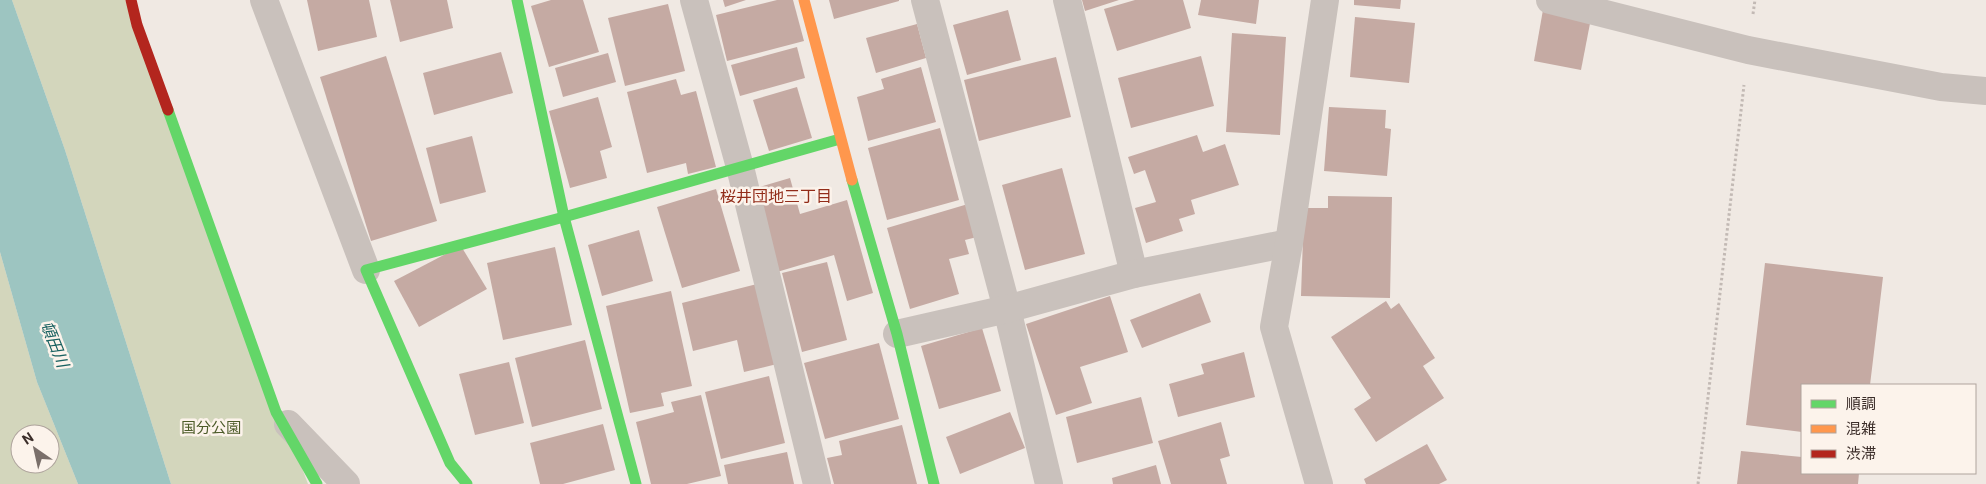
<svg xmlns="http://www.w3.org/2000/svg" width="1986" height="484" font-family="Roboto,'Noto Sans JP',sans-serif">
	<rect width="100%" height="100%" fill="#f0e9e3"/>
	<g fill="#d3d6bc" fill-rule="evenodd">
		<path d="M12,0H125L308,484H171L65,150Z"/>
		<path d="M0,252L37,382L78,484H0ZM20,434H50V464H20Z"/>
	</g>
	<path fill="#9dc5c1" d="M0,0H12L65,150L171,484H78L37,382L0,252Z"/>
	<g fill="#c5aaa3">
		<path d="M307,0H369L377,37L318,51Z"/>
		<path d="M390,0H447L453,28L400,42Z"/>
		<path d="M551,0H583L599,52L549,67L531,6Z"/>
		<path d="M723,0H746L725,7Z"/>
		<path d="M777,0H793L804,41L727,61L716,15Z"/>
		<path d="M829,0H899V1L834,19Z"/>
		<path d="M1082,0H1119L1085,11Z"/>
		<path d="M1135,0H1183L1191,28L1117,51L1104,9Z"/>
		<path d="M1201,0H1259L1256,24L1198,15Z"/>
		<path d="M1354,0H1401L1400,9L1354,5Z"/>
		<path d="M668,4L685,71L625,86L608,18Z"/>
		<path d="M1544,4L1592,13L1581,70L1534,61Z"/>
		<path d="M1008,10L1021,60L967,75L953,25Z"/>
		<path d="M1355,17L1415,23L1409,83L1350,77Z"/>
		<path d="M917,24L926,58L876,73L866,38Z"/>
		<path d="M1232,33L1286,37L1280,135L1226,132Z"/>
		<path d="M797,47L805,78L740,96L731,65Z"/>
		<path d="M501,52L513,93L434,115L423,73Z"/>
		<path d="M608,53L616,82L563,97L555,68Z"/>
		<path d="M386,56L437,221L371,241L320,77Z"/>
		<path d="M1201,56L1214,106L1131,128L1118,78Z"/>
		<path d="M1056,57L1071,117L979,141L964,80Z"/>
		<path d="M921,67L936,122L868,141L857,97L884,89L881,79Z"/>
		<path d="M676,79L681,95L696,91L716,167L688,174L686,163L647,173L627,92Z"/>
		<path d="M797,87L812,138L769,151L753,100Z"/>
		<path d="M598,97L612,147L600,151L607,178L570,188L549,111Z"/>
		<path d="M1329,107L1386,110L1385,128L1391,129L1387,176L1324,171Z"/>
		<path d="M940,128L959,200L887,220L868,148Z"/>
		<path d="M1197,135L1203,152L1225,144L1239,185L1191,200L1195,214L1179,219L1183,231L1146,243L1135,208L1156,202L1145,170L1134,174L1128,157Z"/>
		<path d="M472,136L486,192L440,204L426,148Z"/>
		<path d="M1062,168L1085,254L1025,270L1002,185Z"/>
		<path d="M790,178L800,214L847,200L873,293L847,301L834,255L777,272L753,189Z"/>
		<path d="M716,189L740,271L682,288L657,207Z"/>
		<path d="M1328,196L1392,197L1390,298L1301,296L1304,208H1328Z"/>
		<path d="M968,204L977,237L965,240L969,254L949,259L959,294L910,309L887,228Z"/>
		<path d="M639,230L653,281L602,296L588,245Z"/>
		<path d="M461,246L487,289L419,327L394,281Z"/>
		<path d="M555,247L572,325L503,340L487,263Z"/>
		<path d="M827,262L847,340L802,352L782,273Z"/>
		<path d="M1765,263L1883,277L1870,385H1802V432L1746,425Z"/>
		<path d="M757,284L777,364L744,372L737,340L693,351L682,303Z"/>
		<path d="M671,291L692,386L661,393L664,406L630,413L606,306Z"/>
		<path d="M1200,293L1211,322L1142,348L1130,320Z"/>
		<path d="M1110,296L1128,352L1080,367L1092,403L1056,415L1026,324Z"/>
		<path d="M1386,301L1391,309L1399,303L1435,358L1423,366L1444,398L1376,442L1354,409L1371,398L1331,337Z"/>
		<path d="M982,328L1001,391L939,409L921,346Z"/>
		<path d="M585,340L602,409L532,427L515,358Z"/>
		<path d="M879,343L899,419L825,439L804,363Z"/>
		<path d="M1244,352L1255,397L1178,417L1169,384L1204,374L1201,364Z"/>
		<path d="M509,362L524,423L475,435L459,374Z"/>
		<path d="M769,376L785,443L721,459L705,392Z"/>
		<path d="M701,395L721,476L687,484H651L636,422L674,412L671,402Z"/>
		<path d="M1141,397L1153,443L1077,463L1066,417Z"/>
		<path d="M1010,412L1025,448L960,474L946,437Z"/>
		<path d="M1221,422L1230,456L1220,459L1227,484H1171L1158,441Z"/>
		<path d="M603,424L615,470L563,484H540L530,443Z"/>
		<path d="M902,425L917,484H834L827,458L842,455L839,441Z"/>
		<path d="M1427,444L1447,480L1439,484H1366L1364,479Z"/>
		<path d="M1741,451L1802,457V473H1859L1858,484H1737Z"/>
		<path d="M787,452L794,484H728L724,465Z"/>
		<path d="M1156,465L1161,484H1113L1112,478Z"/>
	</g>
	<g fill="none" stroke-linecap="round" stroke-linejoin="round">
		<g stroke="#c2b9b4" stroke-width="3" stroke-dasharray="2.5 2.5" stroke-linecap="butt">
			<path d="M1753,14L1755,0"/>
			<path d="M1698,484L1744,85"/>
		</g>
		<g stroke="#c9c1bc" stroke-width="28">
			<path d="M264,0L366,270"/>
			<path d="M694,0L740,167L817,484"/>
			<path d="M925,0L1007,309L1049,484"/>
			<path d="M1067,0L1134,274"/>
			<path d="M1550,0L1748,50L1941,87L1986,91"/>
			<path d="M897,334L1007,309L1134,274L1289,243"/>
			<path d="M288,424L346,484"/>
			<path d="M1319,484L1274,327L1289,243L1325,0"/>
		</g>
		<g stroke="#63d668" stroke-width="11">
			<path d="M517,0L564,217L636,484"/>
			<path d="M168,110L276,412L317,484"/>
			<path d="M852,180L897,334L934,484"/>
			<path d="M467,484L450,463L366,270L564,217L840,139"/>
		</g>
		<path stroke="#ff974d" stroke-width="11" d="M804,0L852,180"/>
		<path stroke="#b3261e" stroke-width="11" d="M131,0L137,25L168,110"/>
	</g>
	<g text-anchor="middle" stroke-width="5" stroke-linejoin="round" paint-order="stroke">
		<g font-size="15" fill="#4d5c2a" stroke="#fcf3eb">
			<text x="211" y="433">国分公園</text>
		</g>
		<g font-size="16" fill="#922c19" stroke="#fcf3eb">
			<text x="776" y="202">桜井団地三丁目</text>
		</g>
		<g font-size="16" font-style="italic" fill="#196160" stroke="#fcf3eb">
			<text transform="translate(55 344) rotate(68)" y="6">頓田川</text>
		</g>
	</g>
	<rect x="1801" y="384" width="175" height="90" fill="#fcf3eb" stroke="#afa49d"/>
	<rect x="1811" y="400" width="25" height="8" fill="#63d668" stroke="#afa49d"/>
	<text x="1846" y="409" font-size="15" fill="#3b2d29">順調</text>
	<rect x="1811" y="425" width="25" height="8" fill="#ff974d" stroke="#afa49d"/>
	<text x="1846" y="434" font-size="15" fill="#3b2d29">混雑</text>
	<rect x="1811" y="450" width="25" height="8" fill="#b3261e" stroke="#afa49d"/>
	<text x="1846" y="459" font-size="15" fill="#3b2d29">渋滞</text>
	<g transform="translate(35 449) rotate(326)"><circle r="24" fill="#fcf3eb" stroke="#afa49d"/>
	<path d="M0-4L9 19L0 12L-9 19Z" fill="#7a6f6a"/>
	<text y="-8" font-size="14" font-weight="bold" text-anchor="middle" fill="#3b2d29">N</text>
	</g>
</svg>
